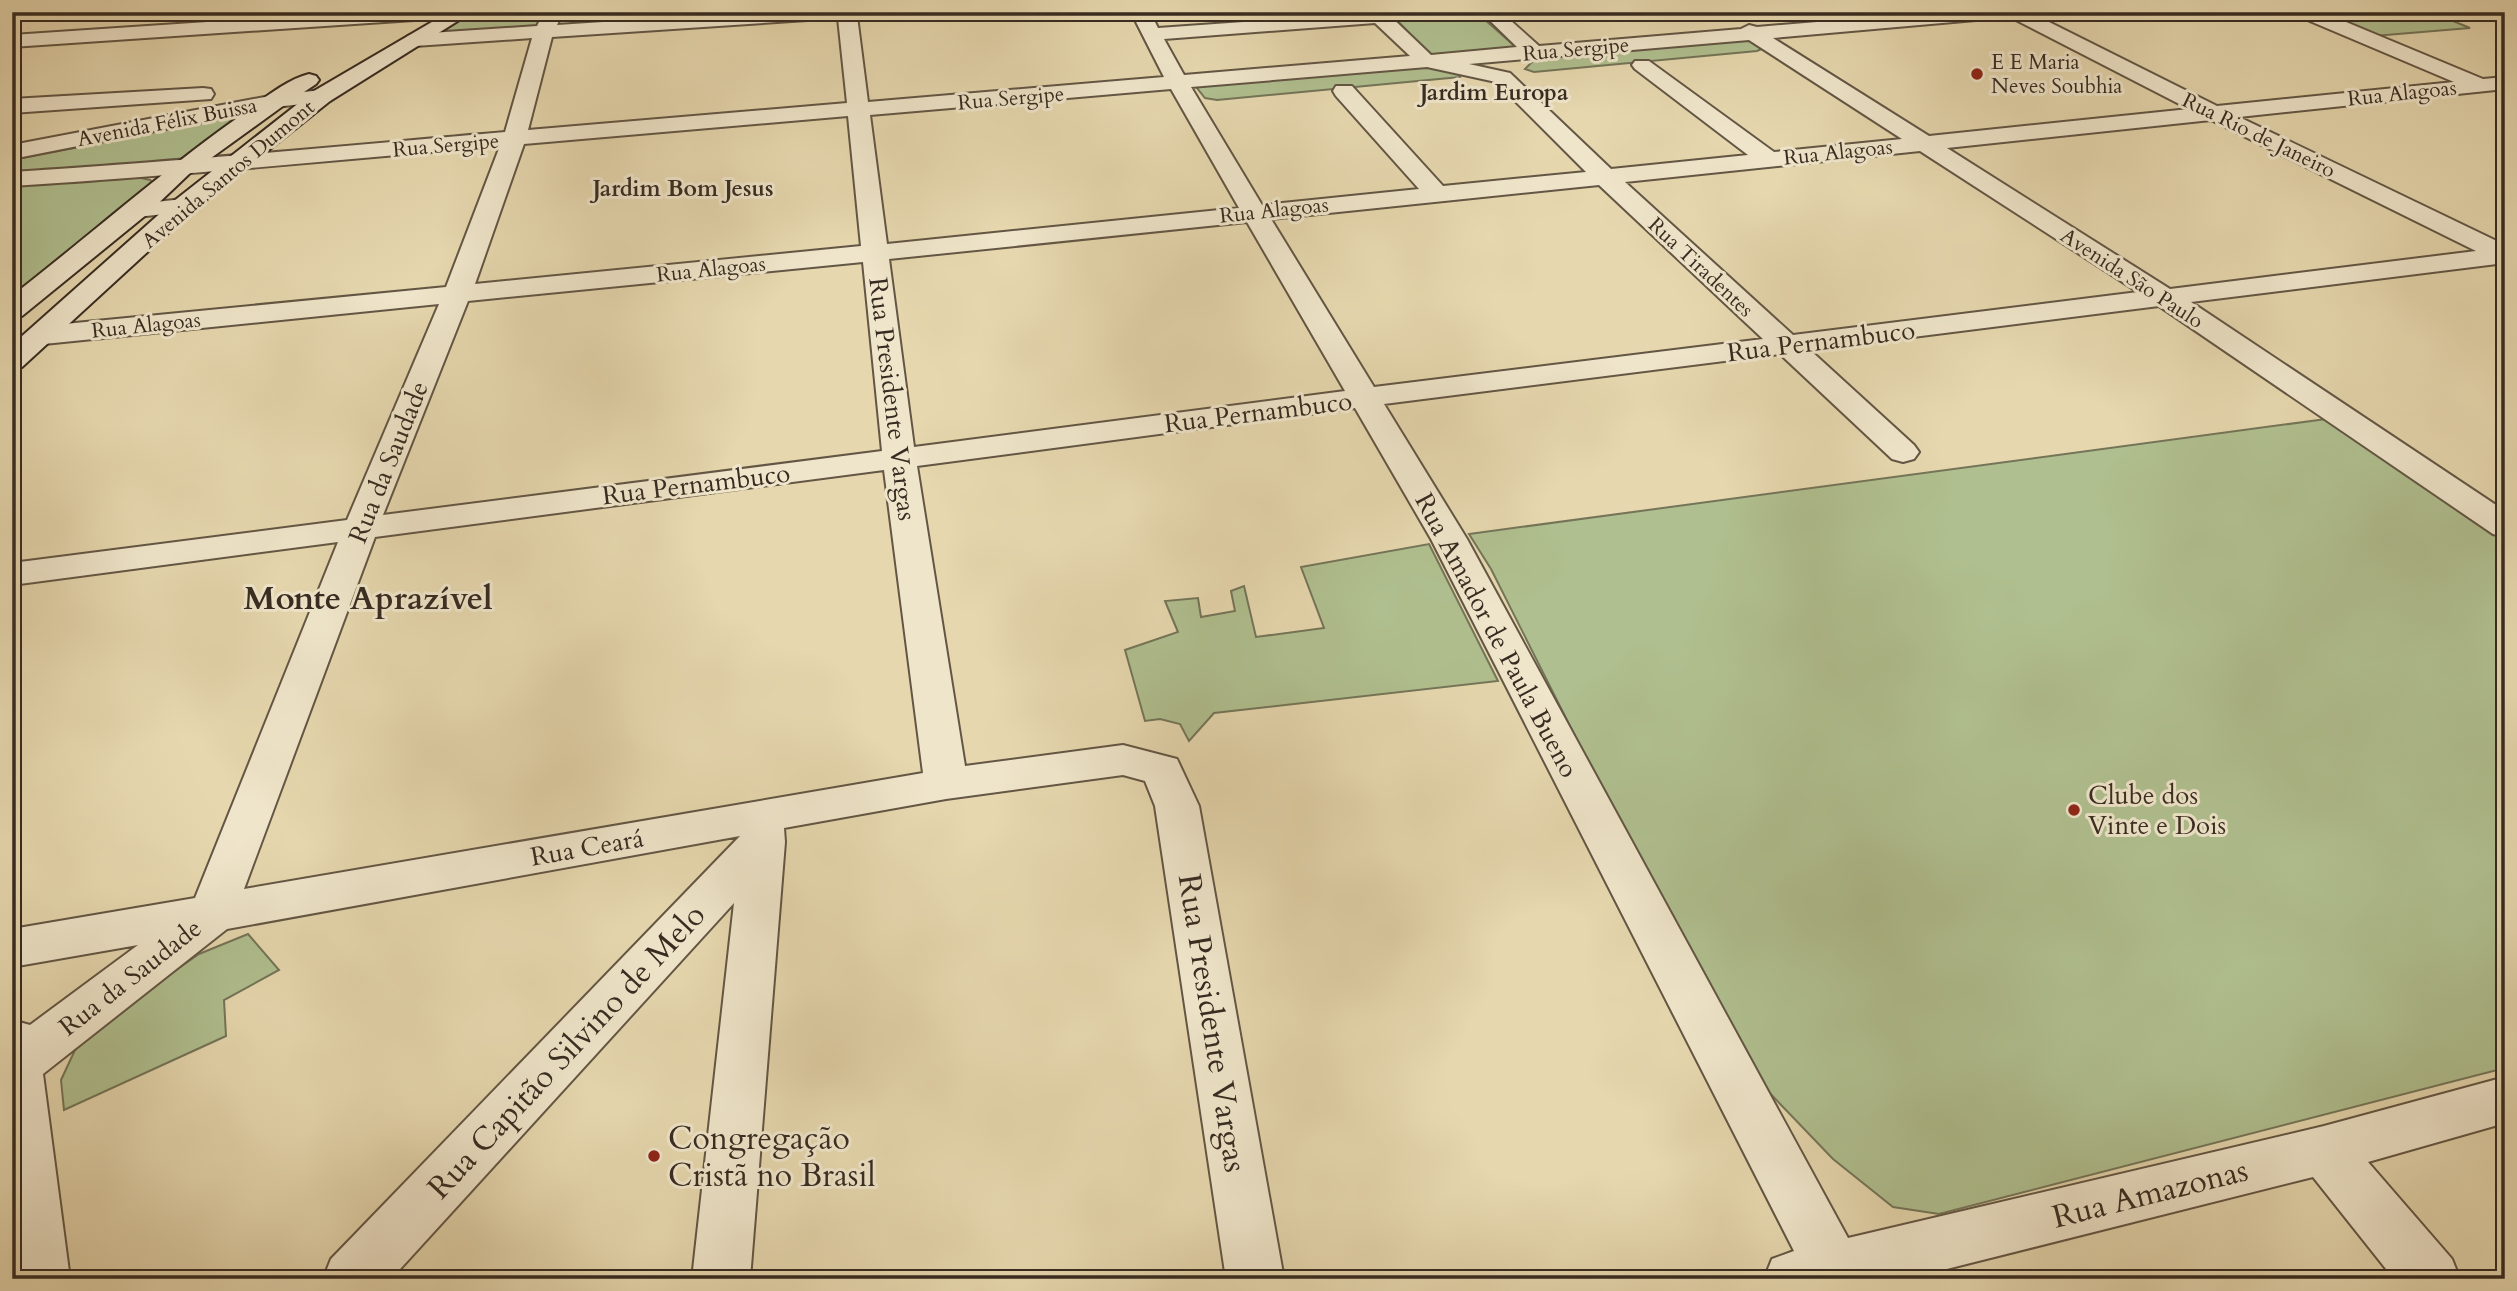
<svg xmlns="http://www.w3.org/2000/svg" width="2517" height="1291" font-family="Cardo,serif">
	<rect width="100%" height="100%" fill="#e6d7ae"/>
	<filter id="stains"><feTurbulence type="fractalNoise" baseFrequency=".00286" numOctaves="4"/><feColorMatrix values="0 0 0 0 .2 0 0 0 0 .09 0 0 0 0 .02 0 0 0 .5 -.17"/></filter>
	<radialGradient id="worn" r=".72"><stop offset=".6" stop-color="#630" stop-opacity="0"/><stop offset="1" stop-color="#630" stop-opacity=".3"/></radialGradient>
	<g fill="#b0bf8f" stroke="#747558" stroke-width="2">
		<path d="M474,12H543L537,26L453,34L445,29Z"/>
		<path d="M1389,12H1476L1517,48L1430,55Z"/>
		<path d="M2317,12H2483L2441,16L2470,28L2374,36Z"/>
		<path d="M1736,38L1750,40L1764,48L1757,51L1534,72L1525,69L1540,54Z"/>
		<path d="M1415,65L1462,74L1460,77L1217,100L1205,98L1197,88L1205,84Z"/>
		<path d="M233,117H238L186,160L12,176V160Z"/>
		<path d="M137,177L150,180L155,184L12,300V186Z"/>
		<path d="M2326,419L2505,539V1068L1939,1214L1893,1207L1833,1159L1761,1084L1585,756L1491,569L1469,534Z"/>
		<path d="M1429,544L1498,681L1214,713L1189,741L1180,724L1160,719L1145,721L1125,650L1178,632L1165,601L1198,598L1201,617L1235,611L1231,591L1244,586L1256,637L1324,628L1301,567Z"/>
		<path d="M248,934L279,970L224,1000L226,1036L64,1110L61,1080L82,1035L199,954Z"/>
	</g>
	<g fill="none" stroke-linecap="round" stroke-linejoin="round">
		<g stroke="#635644" stroke-width="4">
			<g id="street">
				<path d="M355,12L423,14L414,20L12,47V35Z"/>
				<path d="M544,12H563L557,25L757,12H859L857,16L868,102L1164,77L1131,12H1150L1158,28L1386,12L1431,55L1517,47L1481,12H1501L1539,46L1741,29L1749,25L1757,27L1938,12H2029L2217,106L2454,82L2298,16L2296,12H2322L2483,79L2505,77V89L2239,117L2505,245V263L2191,302L2505,511V537L2493,534L2159,306L1810,350L1914,445L1919,452L1914,459L1903,462L1892,459L1780,354L1384,404L1467,539L1848,1238L2324,1126L2505,1077V1123L2368,1162L2452,1259L2460,1279H2394L2313,1177L1907,1279H1764L1772,1259L1794,1251L1431,539L1355,408L917,466L965,766L1123,745L1177,759L1199,806L1284,1279H1226L1155,806L1145,781L1123,775L946,799L784,828L785,842L750,1279H692L734,903L391,1279H323L331,1259L740,836L227,929L43,1074L70,1279H12V1020L30,1025L138,945L12,967V929L195,898L338,542L12,585V563L347,520L439,304L44,344L34,341L30,335L34,329L44,326L446,287L500,146C338,160 175,176 12,186V172C177,162 341,146 505,132L532,38L415,46L408,44L405,40L408,36L415,34L537,26ZM2010,17L2189,109L1929,136L1773,38ZM838,18L847,103L528,130L552,37ZM1375,23L1410,56L1184,75L1164,39ZM1749,40L1902,139L1774,152L1649,61H1635L1632,65L1635,69L1748,155L1611,169L1510,73L1469,64ZM1427,67L1496,82L1586,172L1443,186L1352,86H1336L1333,91L1336,96L1419,189L1262,205L1191,87ZM1171,89L1239,208L887,244L870,115ZM848,116L861,246L475,284L524,144ZM2211,120L2476,251L2170,289L1947,148ZM1920,151L2138,292L1793,335L1625,182ZM1599,185L1763,339L1374,387L1271,219ZM1247,222L1345,391L914,447L889,259ZM863,262L882,451L383,515L468,301ZM884,470L923,773L244,889L375,537Z"/>
				<path d="M203,88L211,89L214,94L211,99L12,113V99Z"/>
				<path d="M322,90L330,91L333,96L330,101L275,107L12,159V145L275,95Z"/>
				<path d="M183,199L192,201L195,206L192,211L137,217L128,215L125,210L128,205Z"/>
			</g>
		</g>
		<g stroke="#372b21" stroke-width="4">
			<g id="secondary">
				<path d="M449,12H472L330,101L192,211L22,367L12,370V345L174,201L314,91Z"/>
				<path d="M309,74L316,76L319,80L316,84L283,106L189,174L146,215L22,316L12,318V296C89,236 161,172 240,116C261,101 285,80 309,74Z"/>
			</g>
		</g>
		<use href="#street" fill="#efe5ca" fill-rule="evenodd"/>
		<use href="#secondary" fill="#efe5ca" fill-rule="evenodd"/>
	</g>
	<g fill="#8f2418" stroke="#efe5ca" stroke-width="2.5">
		<circle cx="1977" cy="74" r="7"/>
		<circle cx="2074" cy="810" r="7"/>
		<circle cx="654" cy="1156" r="7"/>
	</g>
	<g text-anchor="middle" stroke-width="6" stroke-linejoin="round" paint-order="stroke">
		<g font-size="21" fill="#372b21" stroke="#efe5ca">
			<text transform="translate(1576 49) rotate(-5)" y="7">Rua Sergipe</text>
			<text transform="translate(2402 93) rotate(-6)" y="7">Rua Alagoas</text>
			<text transform="translate(1011 98) rotate(-5)" y="7">Rua Sergipe</text>
			<text transform="translate(167 122) rotate(-11)" y="7">Avenida Félix Buissa</text>
			<text transform="translate(2259 135) rotate(26)" y="7">Rua Rio de Janeiro</text>
			<text transform="translate(446 145) rotate(-5)" y="7">Rua Sergipe</text>
			<text transform="translate(1838 152) rotate(-6)" y="7">Rua Alagoas</text>
			<text transform="translate(228 174) rotate(-40)" y="7">Avenida Santos Dumont</text>
			<text transform="translate(1274 210) rotate(-6)" y="7">Rua Alagoas</text>
			<text transform="translate(1701 267) rotate(43)" y="7">Rua Tiradentes</text>
			<text transform="translate(711 269) rotate(-6)" y="7">Rua Alagoas</text>
			<text transform="translate(2132 278) rotate(33)" y="7">Avenida São Paulo</text>
			<text transform="translate(146 325) rotate(-6)" y="7">Rua Alagoas</text>
		</g>
		<g font-size="21" fill="#372b21" stroke="#efe5ca" text-anchor="start">
			<text x="1991" y="69">E E Maria<tspan x="1991" dy="24">Neves Soubhia</tspan></text>
		</g>
		<g font-size="23" font-weight="bold" fill="#372b21" stroke="#efe5ca">
			<text x="1494" y="100">Jardim Europa</text>
			<text x="683" y="196">Jardim Bom Jesus</text>
		</g>
		<g font-size="26" fill="#372b21" stroke="#efe5ca">
			<text transform="translate(1821 341) rotate(-7)" y="9">Rua Pernambuco</text>
			<text transform="translate(893 399) rotate(83)" y="9">Rua Presidente Vargas</text>
			<text transform="translate(1258 412) rotate(-7)" y="9">Rua Pernambuco</text>
			<text transform="translate(388 462) rotate(-68)" y="9">Rua da Saudade</text>
			<text transform="translate(696 484) rotate(-7)" y="9">Rua Pernambuco</text>
			<text transform="translate(1497 635) rotate(62)" y="9">Rua Amador de Paula Bueno</text>
			<text transform="translate(587 847) rotate(-10)" y="9">Rua Ceará</text>
			<text transform="translate(130 977) rotate(-38)" y="9">Rua da Saudade</text>
		</g>
		<g font-size="26" fill="#372b21" stroke="#efe5ca" text-anchor="start">
			<text x="2088" y="804">Clube dos<tspan x="2088" dy="30">Vinte e Dois</tspan></text>
		</g>
		<g font-size="32" fill="#372b21" stroke="#efe5ca">
			<text transform="translate(1213 1023) rotate(81)" y="11">Rua Presidente Vargas</text>
			<text transform="translate(566 1051) rotate(-47)" y="11">Rua Capitão Silvino de Melo</text>
			<text transform="translate(2150 1193) rotate(-14)" y="11">Rua Amazonas</text>
		</g>
		<g font-size="32" fill="#372b21" stroke="#efe5ca" text-anchor="start">
			<text x="668" y="1149">Congregação<tspan x="668" dy="37">Cristã no Brasil</tspan></text>
		</g>
		<g font-size="33" font-weight="bold" fill="#372b21" stroke="#efe5ca">
			<text x="368" y="609">Monte Aprazível</text>
		</g>
	</g>
	<rect width="2517" height="1291" fill="none" stroke="#e6d7ae" stroke-width="42"/>
	<rect x="14" y="14" width="2489" height="1263" fill="none" stroke="#372b21" stroke-width="3.5"/>
	<rect x="21" y="21" width="2475" height="1249" fill="none" stroke="#372b21" stroke-width="2"/>
	<rect width="100%" height="100%" filter="url(#stains)"/>
	<rect width="100%" height="100%" fill="url(#worn)"/>
</svg>
